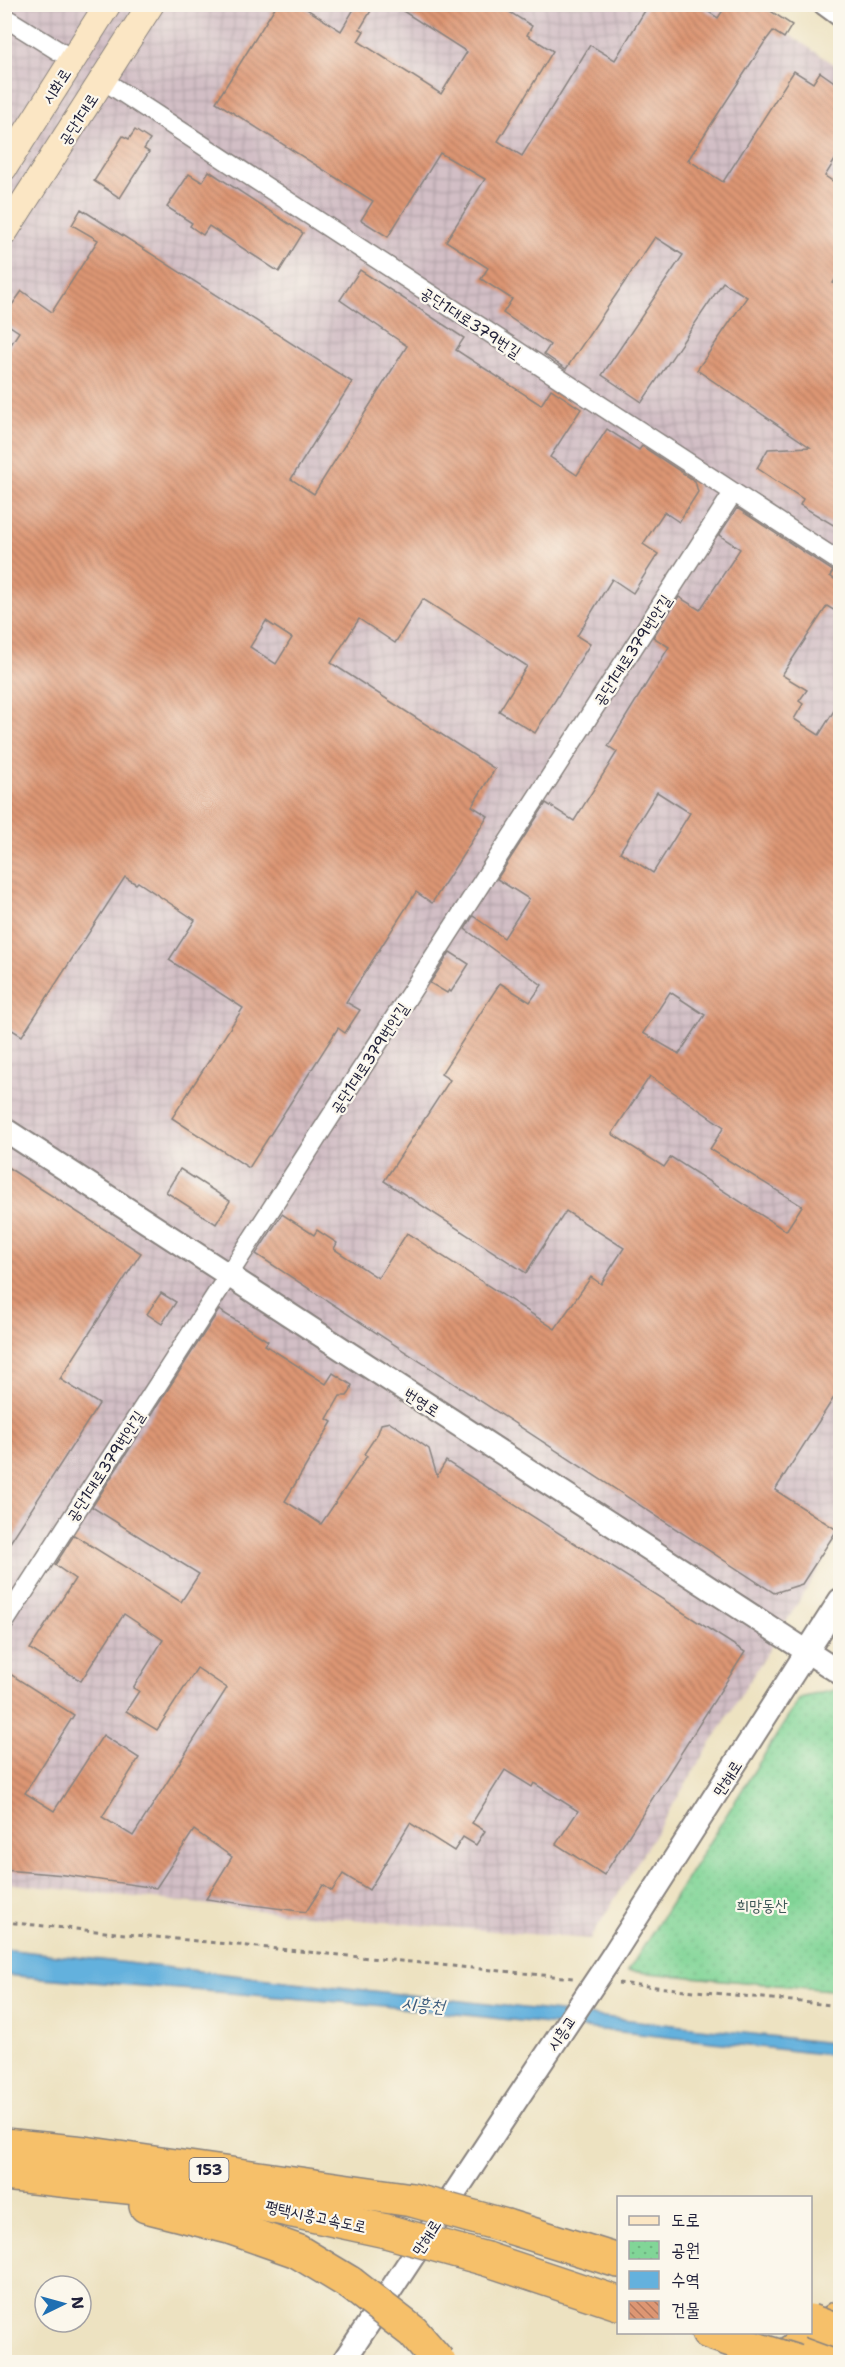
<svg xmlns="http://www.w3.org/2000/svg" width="845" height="2367" font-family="'Shantell Sans','Poor Story',sans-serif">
	<defs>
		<pattern id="industrial-grid" width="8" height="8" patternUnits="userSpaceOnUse" patternTransform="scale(1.5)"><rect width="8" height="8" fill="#d2bec5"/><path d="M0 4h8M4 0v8" fill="none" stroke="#b4a3aa"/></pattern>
		<pattern id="park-dots" width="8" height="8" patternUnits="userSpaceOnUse" patternTransform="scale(1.5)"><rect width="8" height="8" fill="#81d597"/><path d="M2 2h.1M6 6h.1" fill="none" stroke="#6fb783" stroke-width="1.8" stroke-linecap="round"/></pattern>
		<pattern id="building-back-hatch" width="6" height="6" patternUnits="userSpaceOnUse" patternTransform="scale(1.5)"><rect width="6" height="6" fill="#dd9673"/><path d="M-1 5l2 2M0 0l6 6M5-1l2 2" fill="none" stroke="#b37a60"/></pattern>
	</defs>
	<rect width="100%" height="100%" fill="#fbf7ec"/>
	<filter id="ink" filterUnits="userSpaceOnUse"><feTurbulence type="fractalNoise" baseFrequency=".0167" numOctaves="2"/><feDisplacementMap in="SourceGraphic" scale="12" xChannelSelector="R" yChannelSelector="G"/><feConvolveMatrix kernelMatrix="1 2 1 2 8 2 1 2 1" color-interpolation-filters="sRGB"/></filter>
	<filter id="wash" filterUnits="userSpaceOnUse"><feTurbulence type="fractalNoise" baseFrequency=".008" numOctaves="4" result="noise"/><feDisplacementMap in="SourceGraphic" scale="24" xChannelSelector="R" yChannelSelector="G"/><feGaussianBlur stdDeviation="1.35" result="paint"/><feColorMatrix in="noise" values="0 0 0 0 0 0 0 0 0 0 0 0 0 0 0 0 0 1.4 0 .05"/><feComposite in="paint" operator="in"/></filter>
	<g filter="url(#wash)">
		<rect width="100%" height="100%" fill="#ede2c1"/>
		<path fill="url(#industrial-grid)" d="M5,5H744L840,68V1535L590,1939L323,1917L5,1883Z"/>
		<path fill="url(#park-dots)" stroke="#527c69" stroke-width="1.5" d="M839,1689L840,1991L628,1971L800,1698Z"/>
		<path fill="#64b1dd" stroke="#436a8c" stroke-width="1.5" d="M4,1949L840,2044V2056L365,2004L5,1975Z"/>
		<g id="blocks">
			<g fill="url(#building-back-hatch)" fill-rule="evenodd">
				<path d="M277,4H299L341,31L357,4H375L360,29L364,31L358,41L441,94L467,52L392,4H497L532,26L527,35L553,51L498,141L522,156L590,45L615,60L649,4H696L718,18L727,4H760L792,25L784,38L773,31L764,43L688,160L723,182L794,71L813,83L820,72L840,86V152L825,176L840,186V272L833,283L840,288V529L800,505L803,499L757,468L768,449L810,447L697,370L747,297L723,282L642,402L602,375L683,255L655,237L566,369L544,354L550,345L503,313L512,299L481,279L488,268L446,241L485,179L440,153L388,237L361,220L373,201L216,102Z"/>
				<path d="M135,130L150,140L144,149L149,152L120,198L94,181L123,136L129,139Z"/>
				<path d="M209,171L303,233L279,272L209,226L203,235L190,226L192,223L167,207L189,174L202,182Z"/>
				<path d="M81,209L352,382L291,479L314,494L407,346L340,300L360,270L464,338L456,350L541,405L551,389L581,409L550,457L577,475L607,429L639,450L642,446L695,481L698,492L679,522L664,512L643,544L658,554L633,593L612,579L577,636L590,644L535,733L499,711L527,666L423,599L395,643L359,619L331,663L495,769L472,806L488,816L432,903L416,892L346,1002L360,1010L345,1033L338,1028L249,1168L172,1118L243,1008L169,960L195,920L138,882L136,884L125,877L22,1036L4,1025V386L10,378L4,374V355L19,332L4,322V316L22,291L52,312L98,240L72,225ZM266,621L292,638L276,664L250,647Z"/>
				<path d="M737,508L833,571L830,576L840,583V614L827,606L782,675L807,690L799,701L803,704L794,719L819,735L840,701V1388L775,1490L837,1530L802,1584L774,1593L256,1254L282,1214L314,1235L317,1230L337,1243L334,1249L378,1278L407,1233L555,1329L591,1277L601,1284L611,1268L624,1248L566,1211L526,1273L384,1181L450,1080L441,1074L500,983L530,1002L542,985L465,929L473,916L504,938L529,899L497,879L546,803L574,821L617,752L608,746L669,647L653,637L679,597L700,610L740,549L719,535ZM657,792L690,813L653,873L620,852ZM670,992L705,1015L679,1054L643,1033ZM650,1076L724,1127L710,1149L802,1206L786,1231L671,1157L664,1167L612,1134Z"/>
				<path d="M450,952L469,964L451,992L449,990L447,993L430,983Z"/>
				<path d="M4,1165L141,1253L60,1379L99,1404L4,1552Z"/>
				<path d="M180,1169L230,1201L216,1224L166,1192Z"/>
				<path d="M161,1293L176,1302L162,1324L147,1314Z"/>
				<path d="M219,1310L268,1341L265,1345L326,1384L333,1373L352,1385L350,1392L347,1396H340L327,1419L332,1422L285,1501L321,1524L367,1456L364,1454L378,1433L381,1424L390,1422L429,1449L437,1476L446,1461L745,1652L604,1875L556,1844L578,1811L534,1783L532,1787L505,1770L472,1823L485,1831L476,1845L463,1837L454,1851L410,1823L369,1890L343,1874L332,1891L323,1885L306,1912L206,1899L232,1857L194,1830L156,1888L65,1875L4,1870V1670L74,1715L25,1793L54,1811L103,1735L139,1758L102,1817L133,1836L227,1688L197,1668L157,1730L126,1711L139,1691L133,1688L163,1640L124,1614L81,1681L30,1649L75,1579L55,1565L74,1535L181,1602L199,1574L92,1507Z"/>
			</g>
		</g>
	</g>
	<g filter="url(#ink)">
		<use href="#blocks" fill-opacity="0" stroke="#88827e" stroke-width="1.5"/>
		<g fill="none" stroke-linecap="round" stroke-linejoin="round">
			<g stroke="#88827e" stroke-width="21">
				<g id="minor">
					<path d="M4,17L73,60"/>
					<path d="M103,80L840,562"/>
					<path d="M4,1623L733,493"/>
				</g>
			</g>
			<g stroke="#88827e" stroke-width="26">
				<g id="tertiary">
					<path d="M825,4L840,15"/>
					<path d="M4,1129L840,1673"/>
					<path d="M613,1955L840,1600"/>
					<path d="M343,2362L509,2111"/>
				</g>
			</g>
			<g stroke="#88827e" stroke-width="28">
				<g id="secondary">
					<path d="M4,168L108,4"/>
					<path d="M4,233L151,4"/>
				</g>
			</g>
			<g stroke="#88827e" stroke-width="36">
				<g id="motorway">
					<path d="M4,2145L84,2153L412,2200"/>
					<path d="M4,2174L232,2198L386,2231"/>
					<path d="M146,2206L229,2227L297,2251L350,2283"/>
					<path d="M506,2226L618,2261"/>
					<path d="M486,2259L618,2303"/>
					<path d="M708,2332L759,2350"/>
					<path d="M777,2362L840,2317"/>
					<path d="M818,2362L840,2347"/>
				</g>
			</g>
			<g stroke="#88827e" stroke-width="3" stroke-dasharray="4.5 4.5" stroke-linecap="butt">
				<path d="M4,1922L573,1978"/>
				<path d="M618,1983L840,2006"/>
			</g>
			<use href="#minor" stroke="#fff" stroke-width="18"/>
			<use href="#tertiary" stroke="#fff" stroke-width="22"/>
			<use href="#secondary" stroke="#fbe6c4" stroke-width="26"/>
			<use href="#motorway" stroke="#f6c06b" stroke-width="33"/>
			<g stroke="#88827e" stroke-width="26" stroke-linecap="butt">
				<path id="tertiary-bridge" d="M509,2111L613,1955"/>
			</g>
			<g stroke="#88827e" stroke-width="36" stroke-linecap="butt">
				<g id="motorway-bridge">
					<path d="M412,2200L506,2226"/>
					<path d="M386,2231L486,2259"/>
					<path d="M350,2283L413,2332L439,2362"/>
					<path d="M810,2321L840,2332"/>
					<path d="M759,2350L797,2362"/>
				</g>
			</g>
			<use href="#tertiary-bridge" stroke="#fff" stroke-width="22"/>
			<use href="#motorway-bridge" stroke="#f6c06b" stroke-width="33"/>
		</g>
	</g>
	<g text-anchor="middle" stroke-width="4.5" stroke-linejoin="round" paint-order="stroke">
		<rect fill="#fbf7ec" stroke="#636270" stroke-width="1.5" x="189.5" y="2158" width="39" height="24" rx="4.5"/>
		<g font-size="15" font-weight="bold" fill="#22223b">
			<text x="209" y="2175">153</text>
		</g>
		<g font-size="16" fill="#22223b" stroke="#fbf7ec">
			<text transform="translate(56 86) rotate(-57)" y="6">시화로</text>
			<text transform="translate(78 119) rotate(-57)" y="6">공단1대로</text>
			<text transform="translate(471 322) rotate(33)" y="6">공단1대로379번길</text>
			<text transform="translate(632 650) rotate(-57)" y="6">공단1대로379번안길</text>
			<text transform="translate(369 1058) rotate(-57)" y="6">공단1대로379번안길</text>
			<text transform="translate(422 1402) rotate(33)" y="6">번영로</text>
			<text transform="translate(105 1466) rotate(-57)" y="6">공단1대로379번안길</text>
			<text transform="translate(727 1778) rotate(-57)" y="6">만해로</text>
			<text transform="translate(561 2033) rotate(-56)" y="6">시흥교</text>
			<text transform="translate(316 2216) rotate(12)" y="6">평택시흥고속도로</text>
			<text transform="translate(426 2237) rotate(-57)" y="6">만해로</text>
		</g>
		<g font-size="16" fill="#3e5857" stroke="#fbf7ec">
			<text x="762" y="1911">희망동산</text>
		</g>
		<g font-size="18" font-style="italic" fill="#3c5b7c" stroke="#fbf7ec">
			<text transform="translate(423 2005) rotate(5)" y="6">시흥천</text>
		</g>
	</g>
	<rect width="845" height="2367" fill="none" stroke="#fbf7ec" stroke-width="24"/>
	<rect x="617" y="2196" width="195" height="138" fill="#fbf7ec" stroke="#a4a2a5" stroke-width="1.5"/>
	<rect x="629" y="2216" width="30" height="9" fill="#fbe6c4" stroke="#a4a2a5" stroke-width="1.5"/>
	<text x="671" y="2226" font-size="18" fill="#22223b">도로</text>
	<rect x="629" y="2241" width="30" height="18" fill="url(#park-dots)" stroke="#a4a2a5" stroke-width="1.5"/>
	<text x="671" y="2256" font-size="18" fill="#22223b">공원</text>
	<rect x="629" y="2271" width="30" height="18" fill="#64b1dd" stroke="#a4a2a5" stroke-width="1.5"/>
	<text x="671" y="2286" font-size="18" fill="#22223b">수역</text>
	<rect x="629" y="2301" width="30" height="18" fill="url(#building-back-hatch)" stroke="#a4a2a5" stroke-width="1.5"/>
	<text x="671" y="2316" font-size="18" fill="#22223b">건물</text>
	<g transform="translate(63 2304) rotate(85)"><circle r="28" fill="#fbf7ec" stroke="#a4a2a5" stroke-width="1.5"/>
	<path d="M0-4.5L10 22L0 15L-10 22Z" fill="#1f6fb2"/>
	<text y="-9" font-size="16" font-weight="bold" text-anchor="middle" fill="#22223b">N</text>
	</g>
</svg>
